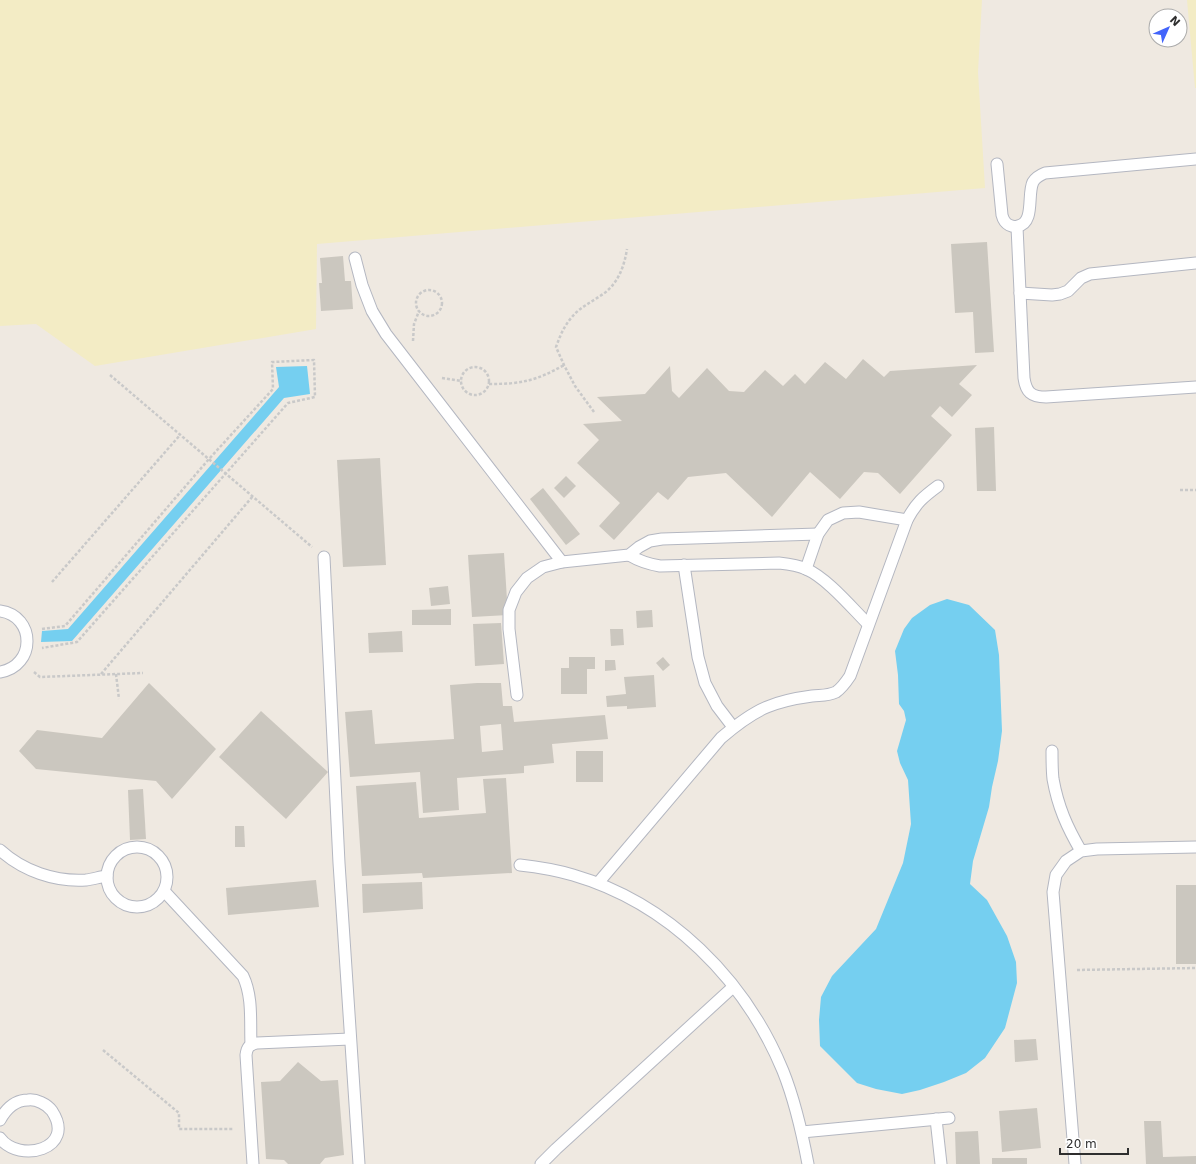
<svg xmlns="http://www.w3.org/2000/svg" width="1196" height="1164" font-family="'DejaVu Sans',sans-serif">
	<rect width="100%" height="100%" fill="#efe9e1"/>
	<g fill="#f3ecc5">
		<path d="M0,0H982L978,72L985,188L317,244L316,329L95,366L36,324L0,326Z"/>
		<path d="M1187,0H1196V88H1195Z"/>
	</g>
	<g fill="#75cff0">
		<path d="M307,366L310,394L284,398L72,641L41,642L42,631L68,629L279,387L276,367Z"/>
		<path d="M947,599L969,605L995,630L999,655L1002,731L998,761L992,787L989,807L973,861L970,884L987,900L1007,936L1016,962L1017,983L1005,1028L985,1058L966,1073L944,1082L920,1090L902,1094L876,1089L857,1083L820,1046L819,1020L821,997L832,976L876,929L903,863L911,824L908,780L900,763L897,751L906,720L904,711L899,704L898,675L895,651L904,629L912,618L930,605Z"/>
	</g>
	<g fill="#cbc7bf" fill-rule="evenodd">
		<path d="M987,242L994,352L975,353L973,312L955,313L951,244Z"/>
		<path d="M343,256L345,281H351L353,309L321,311L319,283H322L320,258Z"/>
		<path d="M863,359L884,377L890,371L977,365L959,384L972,395L952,417L940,406L931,416L952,435L900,494L878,473L864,472L840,499L810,472L772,517L726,473L688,477L668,500L658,492L614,540L599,526L620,503L577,463L599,440L583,424L622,421L597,397L645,394L670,366L672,391L679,398L707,368L729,391L744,392L765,370L783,386L795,374L805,384L825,362L846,379Z"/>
		<path d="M994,427L996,491H977L975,428Z"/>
		<path d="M380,458L386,565L343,567L337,460Z"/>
		<path d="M566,476L576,486L564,498L554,488Z"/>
		<path d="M543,488L580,534L566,545L530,499Z"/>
		<path d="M504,553L508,615L472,617L468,555Z"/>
		<path d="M448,586L450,604L431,606L429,588Z"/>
		<path d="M451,609V625H412V610Z"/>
		<path d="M652,610L653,627L637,628L636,611Z"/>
		<path d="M501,623L504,664L475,666L473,624Z"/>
		<path d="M610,629H623L624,645L611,646Z"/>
		<path d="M402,631L403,652L369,653L368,633Z"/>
		<path d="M569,657H595V669H587V694H561V668H569Z"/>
		<path d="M663,657L670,665L663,671L656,663Z"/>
		<path d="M605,660H615L616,670L605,671Z"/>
		<path d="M654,675L656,707L627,709V706L607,707L606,696L626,694L624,677Z"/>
		<path d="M149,683L216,749L172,799L156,781L36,769L19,751L37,730L102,738Z"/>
		<path d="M477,683H501L503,706H512L514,722L605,715L608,739L552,744L554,763L524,766V773L457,778L459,810L423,813L420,772L350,777L345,712L372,710L375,744L454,739L450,685ZM501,724L503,750L482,752L480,726Z"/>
		<path d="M261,711L328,772L286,819L219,757Z"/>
		<rect x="576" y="751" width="27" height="31"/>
		<path d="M506,778L512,873L423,878L422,873L362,876L356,786L416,782L419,818L486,813L483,779Z"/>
		<path d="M143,789L146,839L130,840L128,790Z"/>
		<path d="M235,826H244L245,847H235Z"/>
		<path d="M316,880L319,907L228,915L226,888Z"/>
		<path d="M422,882L423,909L363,913L362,884Z"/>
		<rect x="1176" y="885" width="20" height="79"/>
		<path d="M1036,1039L1038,1060L1015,1062L1014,1040Z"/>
		<path d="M298,1062L321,1081L338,1080L344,1155L325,1158L320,1164H288L284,1160L266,1159L261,1082L280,1081Z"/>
		<path d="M1037,1108L1041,1148L1002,1152L999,1111Z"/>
		<path d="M1144,1121H1161L1163,1157L1196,1156V1164H1146Z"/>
		<path d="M978,1131L980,1164H956L955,1132Z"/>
		<rect x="992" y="1158" width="35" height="6"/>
	</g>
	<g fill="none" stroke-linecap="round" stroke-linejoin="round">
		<g stroke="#b4b7c1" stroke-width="13">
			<g id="service">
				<path d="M997,164L1002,215C1003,219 1005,223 1009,225C1011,226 1015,227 1018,226C1035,223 1027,194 1033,182C1036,177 1040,175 1045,173L1196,159"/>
				<path d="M1017,227L1024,378C1026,392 1031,397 1046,397L1196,387"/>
				<path d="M355,258L362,285L372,311L386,334L562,562"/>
				<path d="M1020,293L1052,295L1060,294L1068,291L1081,278L1090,274L1196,263"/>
				<path d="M629,555C639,561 648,564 660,566L779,563C789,564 798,565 806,569C827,578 852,608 868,624"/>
				<path d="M324,557L339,863L359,1164"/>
				<path d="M684,565L698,657L705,683L717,706L733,727"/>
				<path d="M806,569L818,534L828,520L843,513L859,512L907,520"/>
				<path d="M0,611C36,616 36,666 0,672"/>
				<path d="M517,695L509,629V610L516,592L527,578L543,567L562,562L629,555L639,547L650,541L662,539L818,534"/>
				<path d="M1052,751C1052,761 1052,770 1053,779C1058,807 1067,827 1081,851"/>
				<circle cx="137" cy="877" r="30"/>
				<path d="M0,850C23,871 55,882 86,880C93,879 100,877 107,876"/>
				<path d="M520,865C538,867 556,870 573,875C669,903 745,979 783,1071C795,1101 802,1132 808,1164"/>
				<path d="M598,883L721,738C735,726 750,714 767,707C781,701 797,698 812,696C820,695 828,696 836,692C842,688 846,682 850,676L907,520C916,503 923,497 938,486"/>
				<path d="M164,891L243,976C253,997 250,1022 251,1045"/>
				<path d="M936,1119L941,1164"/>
				<path d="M0,1120C6,1109 14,1100 28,1100C36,1099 47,1104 52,1111C77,1149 19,1164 0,1138"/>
				<path d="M802,1132L949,1118"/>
				<path d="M253,1164L246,1055C247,1047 249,1045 257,1043L350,1039"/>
				<path d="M541,1164L556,1149L733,987"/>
				<path d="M1075,1164L1053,892L1056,875L1066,861L1081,851L1097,849L1196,847"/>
			</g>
		</g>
		<g stroke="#c9c9c9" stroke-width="2.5" stroke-dasharray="3 2" stroke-linecap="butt">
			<circle cx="429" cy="303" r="13"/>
			<path d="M413,341L414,324L419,311"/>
			<circle cx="475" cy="381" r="14"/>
			<path d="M110,375L312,547"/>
			<path d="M442,378L462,381"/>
			<path d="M489,384C521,384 536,381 564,365"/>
			<path d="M594,412L575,386L564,365L556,347C560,336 564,326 572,317C579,308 590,303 600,296C617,286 624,268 627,249"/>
			<path d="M1180,490H1196"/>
			<path d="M52,582L180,435"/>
			<path d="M42,629L65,626L209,459L273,389L272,362L314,360L315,397L288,403L77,642L42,648"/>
			<path d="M34,672L40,677L143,673"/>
			<path d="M101,674L253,496"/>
			<path d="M116,674L119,699"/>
			<path d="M1077,970L1196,968"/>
			<path d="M103,1050L179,1113V1129H234"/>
		</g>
		<use href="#service" stroke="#fff" stroke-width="11"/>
	</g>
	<g transform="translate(1168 28) rotate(45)"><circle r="19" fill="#ffffff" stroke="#ababab"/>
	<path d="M0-3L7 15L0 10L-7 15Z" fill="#4264fb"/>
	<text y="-6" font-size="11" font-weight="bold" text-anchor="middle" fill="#2e2e2e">N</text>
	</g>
	<path d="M1060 1148v6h68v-6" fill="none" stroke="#2e2e2e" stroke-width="2"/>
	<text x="1066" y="1148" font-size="12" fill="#2e2e2e" stroke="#ffffff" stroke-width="3" paint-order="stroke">20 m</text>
</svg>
